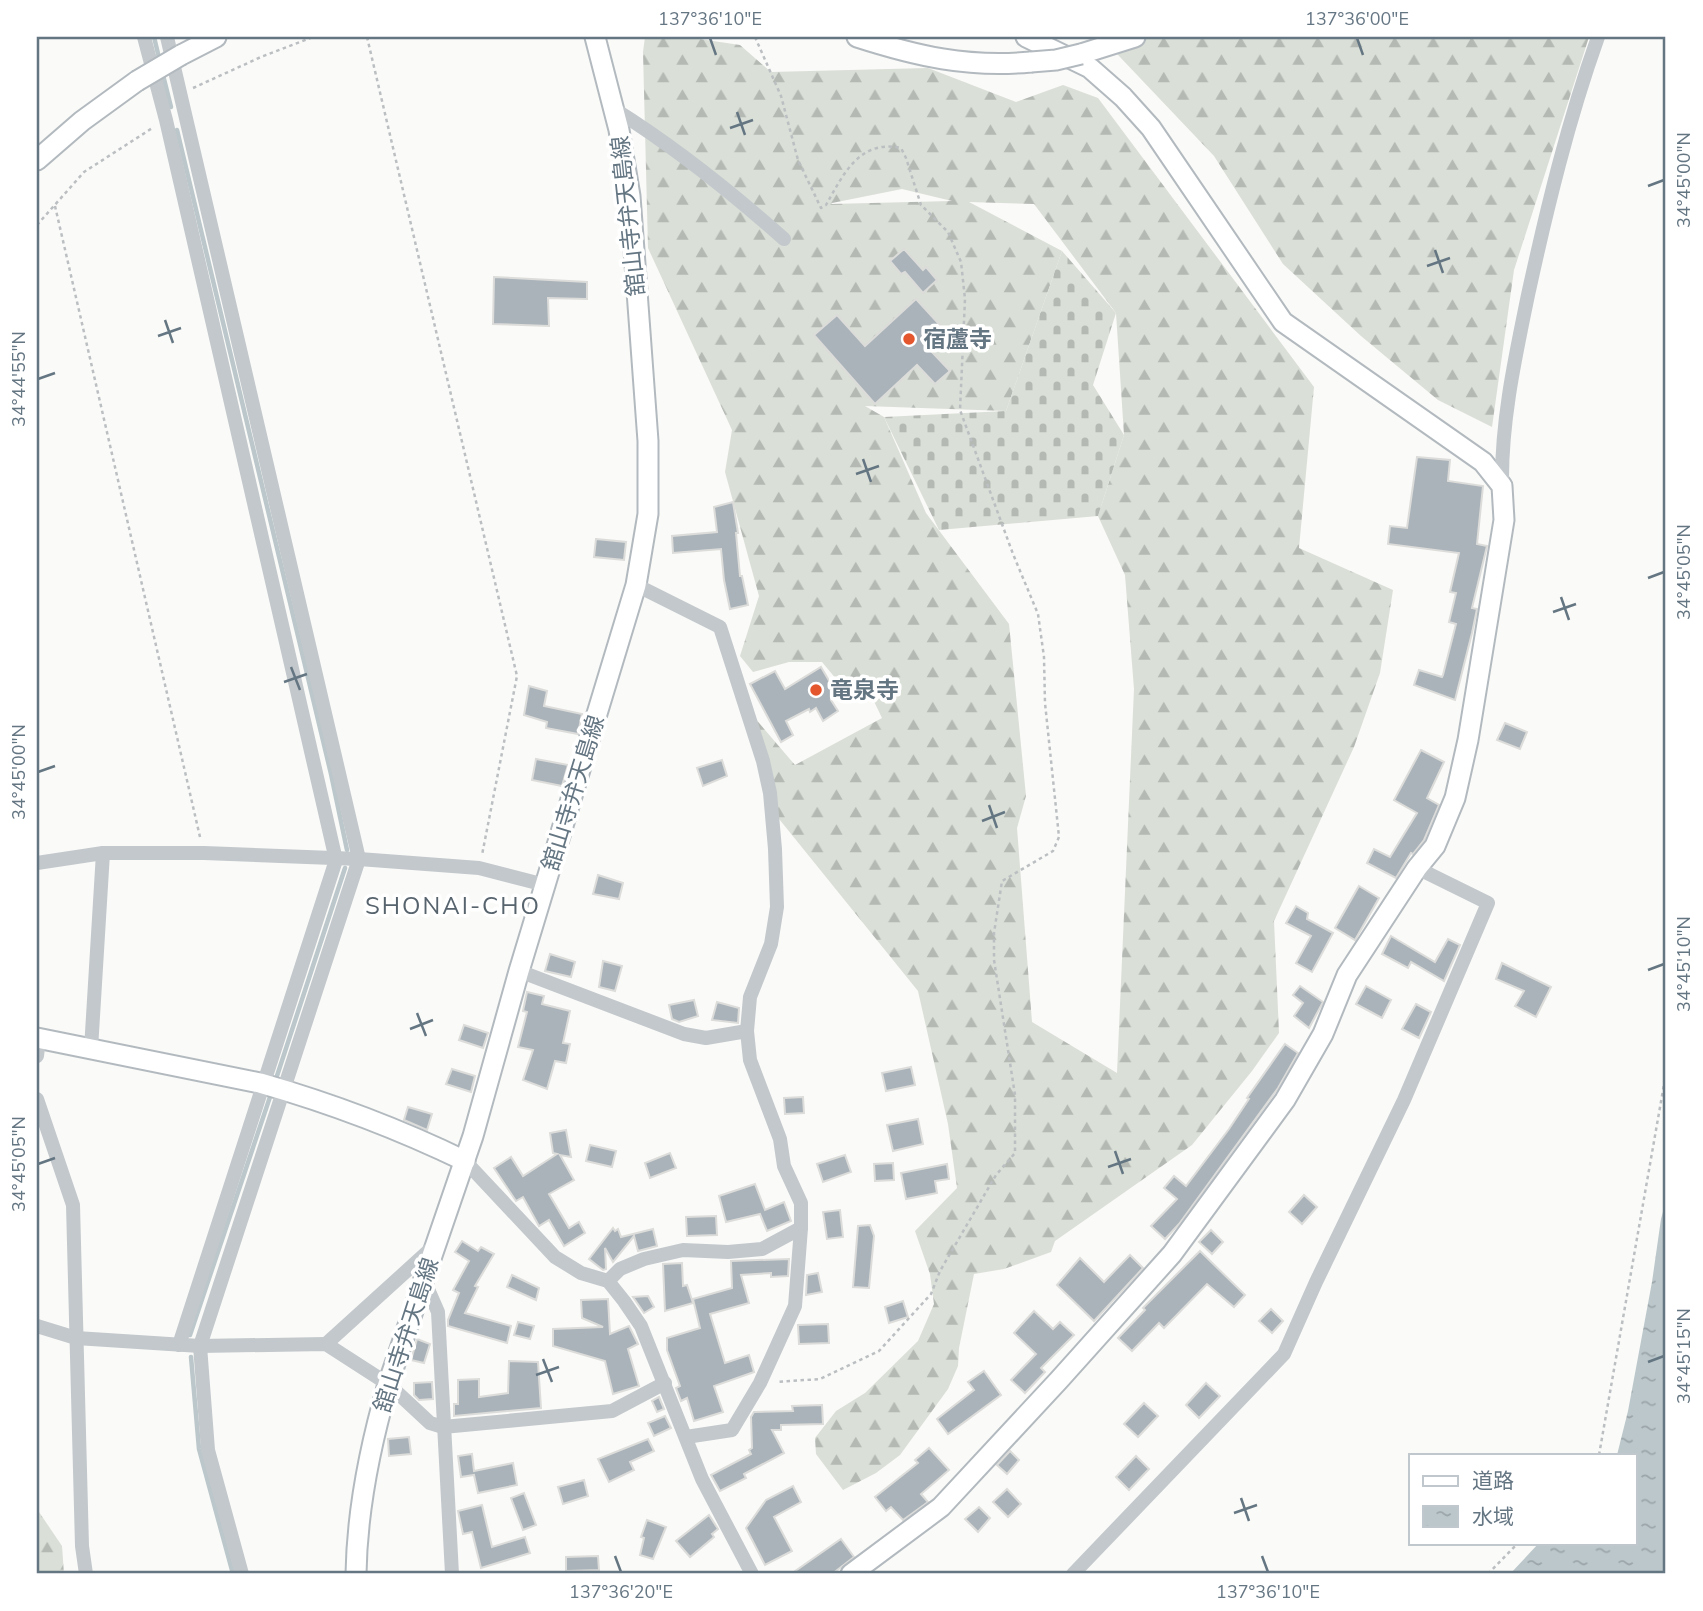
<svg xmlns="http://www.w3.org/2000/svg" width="1703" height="1611" font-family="'Nunito Sans','Noto Sans JP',sans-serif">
	<defs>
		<pattern id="forest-firs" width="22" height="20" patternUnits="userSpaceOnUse" patternTransform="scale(1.75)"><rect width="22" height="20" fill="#dadfd7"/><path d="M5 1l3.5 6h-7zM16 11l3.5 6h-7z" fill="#b4b9b4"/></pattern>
		<pattern id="cemetery-stones" width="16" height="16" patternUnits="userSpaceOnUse" patternTransform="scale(1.75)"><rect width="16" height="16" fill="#dadfd7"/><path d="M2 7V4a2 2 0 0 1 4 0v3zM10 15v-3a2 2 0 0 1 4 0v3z" fill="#b4b9b4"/></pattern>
		<pattern id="water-ripples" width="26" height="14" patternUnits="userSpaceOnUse" patternTransform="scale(1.75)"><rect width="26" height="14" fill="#bbc7cb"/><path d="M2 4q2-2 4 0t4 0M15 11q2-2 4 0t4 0" fill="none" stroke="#9ca6aa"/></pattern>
	</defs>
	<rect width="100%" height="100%" fill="#fafaf8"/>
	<g fill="url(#forest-firs)" fill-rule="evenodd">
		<path d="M645,37H686L740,45L771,72L928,68L1016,102L1063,85L1098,98L1314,387L1299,548L1393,590L1380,673L1354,747L1274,921L1279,1033L1252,1071L1192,1145L1055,1241L1051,1252L1004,1269L974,1274L959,1348L958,1366L948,1389L900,1455L876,1473L843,1490L816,1454L815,1438L836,1411L865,1393L918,1341L934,1304L930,1274L915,1231L957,1188L948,1124L918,991L771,809L748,710L795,765L882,718L869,691L847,692L822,662H789L753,672L740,656L759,596L725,472L732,430L648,248L643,52ZM902,189L952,201L831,204L832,203ZM969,202L1034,204L1116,313L1124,435L1098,516L1125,575L1134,689L1117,1073L1032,1022L1017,828L1026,796L1009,624L926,513L884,417L865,406L1006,411L1062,251Z"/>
		<path d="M1101,37H1589L1514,270L1492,427L1438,400L1361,336L1283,264L1214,156Z"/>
		<path d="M37,1509L62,1546L64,1574H37Z"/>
	</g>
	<path fill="url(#cemetery-stones)" d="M1062,251L1116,313L1093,385L1124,435L1098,516L939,530L884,417L1006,411Z"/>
	<path fill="url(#water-ripples)" d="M1666,1201V1574H1510L1539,1543H1635V1455H1617L1628,1411L1652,1282L1661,1219Z"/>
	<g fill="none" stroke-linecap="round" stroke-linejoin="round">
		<g stroke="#bbc7cb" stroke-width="4.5">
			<path d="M154,37L160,62"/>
			<path d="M162,71L171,107"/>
			<path d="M177,130L331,774L347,850"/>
			<path d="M275,1082L345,868"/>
			<path d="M190,1335L272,1091"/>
			<path d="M191,1357L199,1449L233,1574"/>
		</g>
	</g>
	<g fill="#aab3b9" stroke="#dcdcda" stroke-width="2">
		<path d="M904,249L923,270L926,267L937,280L923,293L905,272L901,274L890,261Z"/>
		<path d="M494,277L587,282V299L548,298L549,326L493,324Z"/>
		<path d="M916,299L950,336L932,352L950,371L935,384L917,365L875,404L814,335L837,315L865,346Z"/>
		<path d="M1417,457L1450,460L1448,481L1483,486L1477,544L1487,546L1472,608L1477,609L1472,633L1455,700L1414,685L1419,670L1442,677L1443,675L1456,624L1449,622L1456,593L1450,592L1459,553L1388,544L1390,526L1407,528Z"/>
		<path d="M733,502L738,533H736L740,576H742L748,605L730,609L724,580L721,549L673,553L672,536L717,532L714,507Z"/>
		<path d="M596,539L626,542L624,560L594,557Z"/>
		<path d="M821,667L838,696L831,700L838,711L823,721L816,708L810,712L809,709L786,721L793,735L781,742L750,684L775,671L785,689Z"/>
		<path d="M529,686L547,691L544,706L582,714L578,734L546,728L547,722L524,715Z"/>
		<path d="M1505,723L1527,732L1520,749L1497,740Z"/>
		<path d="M1421,750L1444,762L1427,798L1439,805L1424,840L1413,854L1411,853L1396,878L1367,863L1374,849L1390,857L1417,813L1394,800Z"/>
		<path d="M536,759L568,765L562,786L532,780Z"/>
		<path d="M722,760L727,776L703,786L697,768Z"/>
		<path d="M598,875L623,883L619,899L593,894Z"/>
		<path d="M1359,886L1379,898L1355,940L1335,928Z"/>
		<path d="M1296,906L1308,913L1307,919L1333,933L1312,972L1296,963L1311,936L1286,923Z"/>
		<path d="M1391,936L1435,962L1448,939L1460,945L1444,981L1411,962L1408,968L1382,954Z"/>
		<path d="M550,954L575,962L571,977L545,971Z"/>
		<path d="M603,961L622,966L615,991L599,987Z"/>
		<path d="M1502,963L1551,987L1536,1017L1515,1006L1524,991L1496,979Z"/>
		<path d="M1300,986L1323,1002L1309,1028L1294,1016L1303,1003L1293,995Z"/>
		<path d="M1366,986L1391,1000L1382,1018L1356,1004Z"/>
		<path d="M527,992L544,996L542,1004L570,1011L563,1043L570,1044L566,1063L555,1061L547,1089L523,1080L533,1050L518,1047L527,1012L523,1011Z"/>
		<path d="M694,1000L698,1016L679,1022L672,1019L669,1005Z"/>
		<path d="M717,1002L739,1008L738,1023L712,1020Z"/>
		<path d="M1416,1004L1431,1012L1419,1038L1402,1029Z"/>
		<path d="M464,1025L488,1033L483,1048L459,1040Z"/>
		<path d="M1285,1044L1298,1053L1278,1088L1179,1224L1165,1239L1151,1226L1177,1199L1164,1188L1174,1176L1186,1186L1229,1129L1249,1099L1247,1098Z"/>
		<path d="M911,1067L915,1085L886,1091L882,1073Z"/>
		<path d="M452,1069L475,1076L471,1092L446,1084Z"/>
		<path d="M803,1097L804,1113L785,1114L784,1098Z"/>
		<path d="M408,1107L432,1114L427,1130L404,1120Z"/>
		<path d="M918,1119L923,1144L893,1151L887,1125Z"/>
		<path d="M566,1130L571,1157L560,1155L574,1180L549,1194L569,1228L579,1222L585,1233L564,1246L549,1220L539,1226L523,1197L516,1201L494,1168L511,1157L523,1176L557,1154L553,1153L550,1133Z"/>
		<path d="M590,1145L616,1151L612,1167L586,1161Z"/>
		<path d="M670,1153L676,1168L650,1178L645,1163Z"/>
		<path d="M845,1155L851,1172L823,1182L817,1164Z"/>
		<path d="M893,1163L894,1180L875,1181L874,1164Z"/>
		<path d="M947,1164L949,1179L935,1181L937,1193L906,1199L901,1173Z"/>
		<path d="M755,1184L765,1210L784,1202L791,1221L767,1231L760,1214L726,1222L719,1196Z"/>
		<path d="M1304,1195L1317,1207L1302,1224L1289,1212Z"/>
		<path d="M840,1210L843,1237L827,1239L823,1212Z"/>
		<path d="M716,1216L717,1235L687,1236L686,1217Z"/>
		<path d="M870,1225L874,1236L869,1288L853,1287L858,1226Z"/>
		<path d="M613,1228L615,1231L618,1229L621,1237L653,1229L657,1246L638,1251L634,1236L613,1262L605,1248L606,1269L603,1270L589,1259Z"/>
		<path d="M1211,1230L1223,1242L1212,1254L1199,1242Z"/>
		<path d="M462,1241L478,1251L481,1247L494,1254L475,1286L478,1287L465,1313L511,1326L507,1343L448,1326V1320L459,1293L453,1290L469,1261L455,1252Z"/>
		<path d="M1200,1251L1245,1295L1234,1307L1207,1284L1164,1328L1159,1323L1132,1351L1118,1338L1145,1310L1143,1308Z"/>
		<path d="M1130,1255L1143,1268L1094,1321L1057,1285L1080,1258L1104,1282Z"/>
		<path d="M789,1259L788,1276L771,1277V1273L741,1275L749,1303L710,1314L725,1363L749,1355L754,1372L714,1386L723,1412L694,1421L687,1398L681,1401L676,1388L680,1386L667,1350V1338L700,1328L693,1299L732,1288L731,1261Z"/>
		<path d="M682,1263L683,1286L687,1285L693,1303L665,1311L663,1264Z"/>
		<path d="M818,1273L822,1292L806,1295L807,1275Z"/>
		<path d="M512,1275L539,1288L536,1300L507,1287Z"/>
		<path d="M648,1296L654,1307L644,1313L633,1297Z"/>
		<path d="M608,1299L610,1334L629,1326L638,1344L628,1349L639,1386L613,1394L605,1361L553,1346V1329L603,1327L582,1318L581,1300Z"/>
		<path d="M903,1301L908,1317L889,1323L885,1307Z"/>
		<path d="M1271,1309L1283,1321L1272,1333L1259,1321Z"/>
		<path d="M1034,1311L1053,1329L1060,1322L1074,1335L1041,1368L1045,1372L1025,1393L1011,1380L1036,1354L1014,1333Z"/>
		<path d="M518,1322L534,1326L530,1339L514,1335Z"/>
		<path d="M828,1324L829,1343L799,1344L798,1325Z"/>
		<path d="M417,1339L430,1344L424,1363L411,1360Z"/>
		<path d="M509,1361L538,1362L541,1408L454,1416V1404H458V1380L479,1379V1397L508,1393Z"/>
		<path d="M984,1371L1001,1395L948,1434L937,1419L974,1390L968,1382Z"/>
		<path d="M432,1382L433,1399L419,1400L414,1395V1383Z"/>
		<path d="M1206,1383L1220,1396L1199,1418L1186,1405Z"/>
		<path d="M659,1397L664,1409L657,1412L652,1401Z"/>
		<path d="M1144,1403L1158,1416L1138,1437L1124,1424Z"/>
		<path d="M822,1405L823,1424L781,1425V1430H772L784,1453L744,1474L746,1478L720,1491L711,1475L751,1454L749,1450L752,1448L751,1417L754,1412L793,1411L792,1406Z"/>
		<path d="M665,1416L671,1428L654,1436L648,1423Z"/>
		<path d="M409,1437L411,1454L389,1456L388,1439Z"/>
		<path d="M648,1439L654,1451L630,1462L634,1470L609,1482L598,1459Z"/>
		<path d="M929,1448L949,1470L921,1494L928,1502L903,1520L891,1507L886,1511L875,1497L918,1463L915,1460Z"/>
		<path d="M1010,1451L1019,1460L1007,1474L997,1465Z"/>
		<path d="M472,1454L474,1471L513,1463L517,1485L478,1493L474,1475L461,1477L458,1456Z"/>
		<path d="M1136,1456L1149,1469L1129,1490L1116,1477Z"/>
		<path d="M584,1480L588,1496L563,1504L558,1487Z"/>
		<path d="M793,1486L801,1502L774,1517L792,1551L765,1565L746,1528L766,1500Z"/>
		<path d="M1007,1489L1021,1504L1008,1517L993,1502Z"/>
		<path d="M524,1493L536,1525L523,1530L511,1498Z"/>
		<path d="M482,1505L492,1547L525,1537L530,1553L481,1568L472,1532L463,1534L458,1511Z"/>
		<path d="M979,1507L990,1518L978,1532L965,1519Z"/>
		<path d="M709,1515L718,1529L712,1534L714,1537L690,1557L676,1541Z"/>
		<path d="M647,1520L666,1527L653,1559L640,1555L644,1538L641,1537Z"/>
		<path d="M841,1539L854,1557L832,1574H791Z"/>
		<path d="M598,1556L599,1570L566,1571V1557Z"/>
	</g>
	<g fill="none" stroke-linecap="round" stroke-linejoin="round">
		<g stroke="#b3babf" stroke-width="23">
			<g id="secondary">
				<path d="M857,37C916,56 968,68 1031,62"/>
				<path d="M1081,54L1135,37"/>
				<path d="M181,55L216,37"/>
				<path d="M37,160L82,121L137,81"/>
				<path d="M37,1038L260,1083C330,1103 399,1129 465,1161"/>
				<path d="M356,1574C357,1510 370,1446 388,1384L473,1136L519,971L636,585L648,514V441L630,196L619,130L595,37"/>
				<path d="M851,1574L941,1507L1059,1380L1172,1254L1285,1100L1323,1034L1347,975L1417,868L1435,846L1455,798L1468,740L1504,520L1502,486L1483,462L1283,322L1151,128L1123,97L1090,68L1026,37"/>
			</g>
		</g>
		<g stroke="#bbbfc2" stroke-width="2.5" stroke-dasharray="3.5 3.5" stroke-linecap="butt">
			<path d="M367,37L517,676L482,855"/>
			<path d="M755,37L781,96L798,160L821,208L826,205C843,175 859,139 901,148L906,158L921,205L948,232L961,262L965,299L960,410L1013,554L1038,614L1044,657L1045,703L1059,837L1053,851L1002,881L994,933V960L1015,1095V1153L996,1175L940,1271L931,1294L879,1351L820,1379L777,1382"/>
			<path d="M193,88L261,57L313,37"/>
			<path d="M55,206L200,837"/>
			<path d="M37,225L84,172L154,127"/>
			<path d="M1599,1455L1666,1073"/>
			<path d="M1488,1574L1518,1543"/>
		</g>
		<g stroke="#c3c8cc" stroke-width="14">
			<path d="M144,37L166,120L336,860L179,1345"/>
			<path d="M167,37L359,859L200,1346L208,1450L242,1574"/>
			<path d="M614,109C675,147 730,191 784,239"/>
			<path d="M1502,486C1501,422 1515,358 1528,295C1547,208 1568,121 1598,37"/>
			<path d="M636,585L720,627L763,761L770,793L775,849L777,907L771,944L750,997L747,1031L750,1060L780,1139L784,1166L801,1203V1228L795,1306L760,1383L732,1430L686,1437"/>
			<path d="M37,863L103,853H204L359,859L479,868L545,885"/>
			<path d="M519,971L684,1034L706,1038L747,1031"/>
			<path d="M91,1049L103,853"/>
			<path d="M37,1056L39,1039"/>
			<path d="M37,1099L73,1205L82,1546L86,1574"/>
			<path d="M465,1161L555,1257L581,1273L608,1281L624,1301L641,1326L702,1479L752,1574"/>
			<path d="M424,1280L438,1312L452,1574"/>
			<path d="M608,1281L620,1269L644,1259L683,1250L728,1252L762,1249L801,1228"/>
			<path d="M37,1326L76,1338L200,1346L326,1344L388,1384L430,1423L443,1427L612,1411L665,1383"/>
			<path d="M326,1344L434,1246"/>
			<path d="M1073,1574L1284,1354L1316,1282L1404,1100L1488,903L1417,868"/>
		</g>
		<use href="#secondary" stroke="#fff" stroke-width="19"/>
		<g stroke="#b3babf" stroke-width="23" stroke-linecap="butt">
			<g id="secondary-bridge">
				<path d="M1031,62L1056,60L1081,54"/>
				<path d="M137,81L181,55"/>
			</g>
		</g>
		<use href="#secondary-bridge" stroke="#fff" stroke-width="19"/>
	</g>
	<path fill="none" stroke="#657683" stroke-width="2.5" d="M710,38L716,55M1357,38L1363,55M737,112L745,135M730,128L753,120M1648,186L1664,180M1435,250L1443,273M1427,266L1450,258M165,320L173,343M158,336L181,328M38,379L55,373M863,459L871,482M856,474L879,466M1648,578L1664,572M1561,597L1569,620M1553,612L1576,604M291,667L300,690M284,682L307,674M38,772L55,766M989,805L997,828M982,821L1005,812M1648,970L1664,964M417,1013L426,1036M410,1029L433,1020M1115,1151L1123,1174M38,1164L55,1158M1108,1167L1131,1159M543,1359L552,1382M1648,1362L1664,1356M536,1375L559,1367M1241,1498L1249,1521M1234,1513L1257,1505M615,1556L621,1572M1262,1556L1268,1572"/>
	<g fill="#e4572e" stroke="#fff" stroke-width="2.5">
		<circle cx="909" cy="339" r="7"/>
		<circle cx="816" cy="690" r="7"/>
	</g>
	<g text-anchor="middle" stroke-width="7" stroke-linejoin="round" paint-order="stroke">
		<g font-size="23" fill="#657683" stroke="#fff">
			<text transform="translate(628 216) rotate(-96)" y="8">舘山寺弁天島線</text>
			<text transform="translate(573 793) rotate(-73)" y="8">舘山寺弁天島線</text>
			<text transform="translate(406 1335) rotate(-72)" y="8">舘山寺弁天島線</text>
		</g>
		<g font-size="23" font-weight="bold" fill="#657683" stroke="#fff" text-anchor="start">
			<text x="923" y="347">宿蘆寺</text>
			<text x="830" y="698">竜泉寺</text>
		</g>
		<g font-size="24" letter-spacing="2" fill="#57646e" stroke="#fff">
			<text x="453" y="914">SHONAI-CHO</text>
		</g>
	</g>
	<rect width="1703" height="1611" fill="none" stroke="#ffffff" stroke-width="77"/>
	<rect x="1409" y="1454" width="228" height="91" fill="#ffffff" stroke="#c1c8cd" stroke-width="2"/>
	<rect x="1423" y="1476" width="35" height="10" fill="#ffffff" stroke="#c1c8cd" stroke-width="2"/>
	<text x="1472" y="1488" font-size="21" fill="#657683">道路</text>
	<rect x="1423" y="1506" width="35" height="21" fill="url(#water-ripples)" stroke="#c1c8cd" stroke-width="2"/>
	<text x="1472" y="1524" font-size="21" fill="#657683">水域</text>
	<rect x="38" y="38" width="1626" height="1534" fill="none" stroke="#657683" stroke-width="2.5"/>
	<g font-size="18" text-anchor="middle" fill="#657683">
		<text x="710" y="25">137°36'10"E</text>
		<text x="1357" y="25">137°36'00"E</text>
		<text transform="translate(1684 180) rotate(-90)" y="6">34°45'00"N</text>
		<text transform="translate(19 379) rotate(-90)" y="6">34°44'55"N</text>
		<text transform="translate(1684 572) rotate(-90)" y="6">34°45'05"N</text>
		<text transform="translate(19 772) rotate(-90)" y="6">34°45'00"N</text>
		<text transform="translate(1684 964) rotate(-90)" y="6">34°45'10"N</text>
		<text transform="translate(19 1164) rotate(-90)" y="6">34°45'05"N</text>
		<text transform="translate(1684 1356) rotate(-90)" y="6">34°45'15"N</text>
		<text x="621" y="1598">137°36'20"E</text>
		<text x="1268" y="1598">137°36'10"E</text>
	</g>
</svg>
